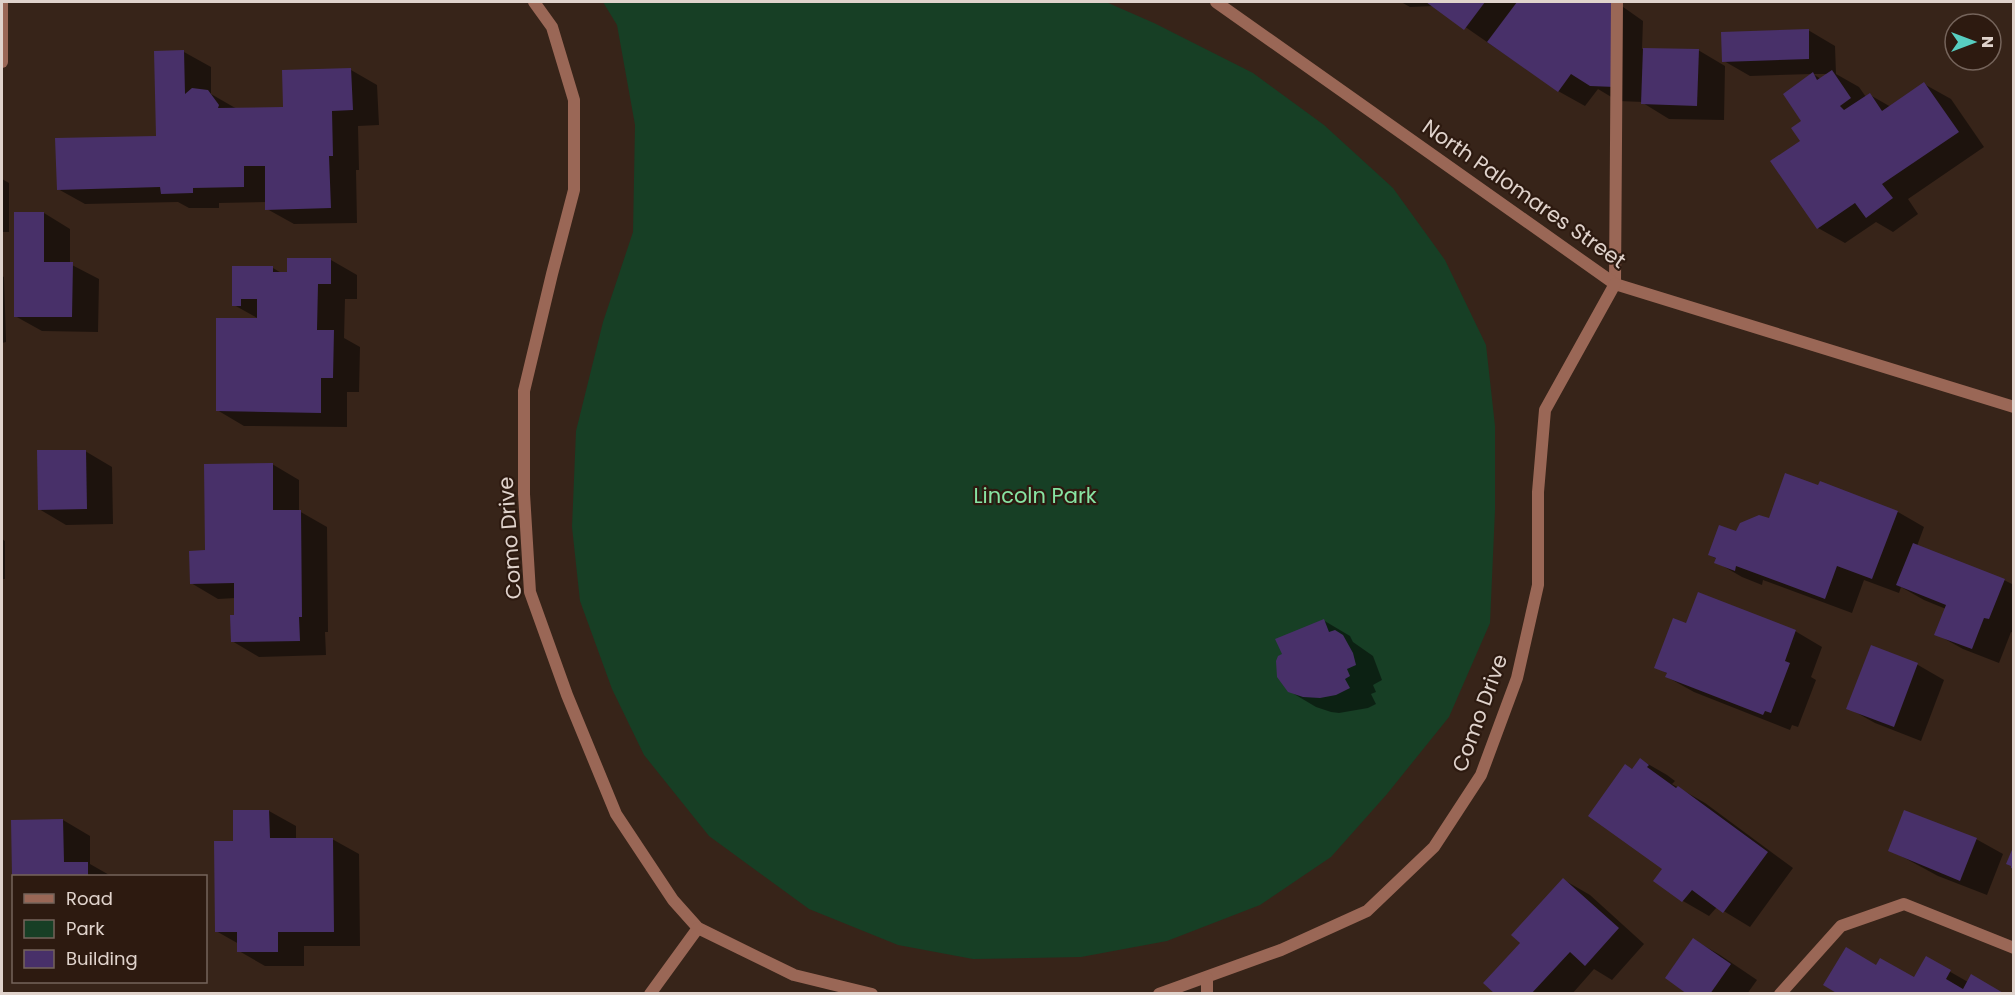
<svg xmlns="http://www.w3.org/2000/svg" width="2015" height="995" font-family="Poppins,sans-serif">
	<rect width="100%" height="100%" fill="#372419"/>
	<path fill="#173f25" d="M603,2H1106L1154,23L1253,73L1324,125L1393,188L1445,260L1486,345L1495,426V510L1490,623L1449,717L1387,794L1331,857L1260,905L1167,941L1081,957L973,959L898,945L809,909L709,836L644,755L612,689L580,601L572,527L576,431L603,322L633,232L635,125L617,25Z"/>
	<g fill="#0007" fill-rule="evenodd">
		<path d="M1401,2H1616L1643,21L1642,49L1698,50L1725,66L1724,120L1669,119L1643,103V102L1618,101L1598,89L1585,106L1558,91L1435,6L1410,7Z"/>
		<path d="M1808,30L1835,46L1836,74L1859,87L1866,97L1870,95L1891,107L1924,84L1951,99L1984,147L1908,199L1918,214L1893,232L1876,222L1845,243L1818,228L1802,141L1803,121L1812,74L1750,76L1724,61ZM1813,74H1829L1821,79Z"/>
		<path d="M184,52L211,67V94L237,109L285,108L351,70L377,85L379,125L358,126L359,170H356L357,223L294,224L267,209V202L219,203V208H189L178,202L85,204L58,189L158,137Z"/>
		<path d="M2,179L9,183V232H2Z"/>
		<path d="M44,213L70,229V264L99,279L98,332L42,331L15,316Z"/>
		<path d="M331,260L357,275V299H345L344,338L360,347L359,392H347V427L244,426L217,410L259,319L234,305L273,268L283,274Z"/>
		<path d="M2,276L4,277L6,342L2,343Z"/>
		<path d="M85,451L112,467L113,524L66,525L39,509Z"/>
		<path d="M272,464L299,480V511L327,527L328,632H325L326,655L259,657L232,641L236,598L218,599L191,583L207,551Z"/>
		<path d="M1821,483L1898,512L1924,527L1917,546L2004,580L2014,585V633L2011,632L1999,663L1963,649L1936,634L1946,609L1924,600L1901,587L1899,593L1864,580L1852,613L1763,580L1762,585L1742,577L1716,562L1717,559L1709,555L1737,533L1769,520L1819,487Z"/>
		<path d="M2,539L5,541V579H2Z"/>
		<path d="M1323,620L1350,636L1353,642L1373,656L1382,680L1373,685L1376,692L1371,694L1376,704L1368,708L1339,713L1331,712L1316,707L1289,691Z"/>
		<path d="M1687,625L1795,631L1822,647L1811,677L1816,680L1798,727L1792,725L1790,730L1694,692L1667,677L1668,674L1656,667Z"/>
		<path d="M1872,647L1918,665L1944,680L1921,741L1875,723L1848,708Z"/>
		<path d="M1641,760L1667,775L1675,781L1672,784L1705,803L1793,868L1750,927L1717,907L1709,916L1683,901L1664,869L1633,771Z"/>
		<rect x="2" y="762" width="1" height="47"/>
		<path d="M269,811L296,826V839H332L359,854L360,946H304V966H265L239,951V944L216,931L235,842Z"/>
		<path d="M63,820L90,836V864L111,876L14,875Z"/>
		<path d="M1976,839L2003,854L1987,895L1938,876L1890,850Z"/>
		<path d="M1564,880L1590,895L1644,944L1612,980L1594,969L1572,994H1497L1522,943Z"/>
		<path d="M1694,940L1720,955L1757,980L1747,994H1690Z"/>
		<path d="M1926,958L1968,982L2003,994H1841L1877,967L1914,979Z"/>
	</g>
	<g fill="#483069">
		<path d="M1426,2H1485L1464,30Z"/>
		<path d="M1517,2H1613L1615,87L1590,86L1571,74L1558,92L1487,42Z"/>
		<path d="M1809,29V59L1722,62L1721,32Z"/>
		<path d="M1643,48L1699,49L1697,106L1641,104Z"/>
		<path d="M184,50L185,94L192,88L208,90L219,105L218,108L283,107L282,70L351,68L353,110L332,111L333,156H329L331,208L265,210V166H244V187L193,188V193L161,194L160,187L57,190L55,138L156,136L154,51Z"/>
		<path d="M1832,70L1851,98L1840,106L1844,110L1870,93L1882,111L1924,82L1959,132L1882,184L1893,198L1866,218L1855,203L1817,229L1770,161L1800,141L1791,128L1801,121L1783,94L1813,72L1817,80Z"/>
		<path d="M14,212H44V262H73L72,317H14Z"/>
		<path d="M287,258H331V284H318L317,330H334L333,378H321V413L216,411V318H257V299H241V306H232V266H273V272H287Z"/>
		<path d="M37,450H86L87,509L38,510Z"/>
		<path d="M273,463V510H301L302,617H299L300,641L231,642L230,615H234V583L190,584L189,551L205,550L204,464Z"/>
		<path d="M1785,473L1818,485L1820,481L1898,511L1872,579L1837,566L1825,599L1736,566L1735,571L1714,563L1716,558L1708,555L1719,525L1736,531L1740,523L1759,515L1769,518Z"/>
		<path d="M1913,543L2005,579L1989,619L1984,618L1972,649L1934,635L1946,605L1896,585Z"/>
		<path d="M1698,592L1796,630L1785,661L1790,663L1771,713L1765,711L1763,715L1665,677L1667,673L1654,668L1673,618L1686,623Z"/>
		<path d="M1324,619L1329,632L1335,630L1343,635L1353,653L1356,665L1347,669L1350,676L1345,679L1350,688L1336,695L1320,698L1303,697L1288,692L1277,677L1276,661L1278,656L1282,654L1275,639Z"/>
		<path d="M1871,645L1918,663L1894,727L1846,709Z"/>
		<path d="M1640,758L1649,765L1647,767L1676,788L1678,786L1768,852L1723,913L1692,890L1682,902L1653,881L1662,869L1588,816L1625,764L1632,769Z"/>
		<path d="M233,810H269L270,838H333L334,932H278V952H237V932H215L214,841H233Z"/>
		<path d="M1904,810L1977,838L1960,881L1888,851Z"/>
		<path d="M63,819L64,862H88V876H12L11,820Z"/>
		<path d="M2014,845V869L2011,868V866L2006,864Z"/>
		<path d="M1563,878L1619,928L1585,966L1570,952L1531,994H1495L1483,983L1520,943L1511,935Z"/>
		<path d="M1693,938L1731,964L1710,994H1687L1665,978Z"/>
		<path d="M1846,947L1876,965L1880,958L1914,977L1926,956L1951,970L1946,979L1963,989L1971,974L2005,994H1838L1823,985Z"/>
	</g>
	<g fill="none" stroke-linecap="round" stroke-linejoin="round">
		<g stroke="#9a6756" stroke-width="12">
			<path d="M2,62V2"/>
			<path d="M1615,284L1617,2"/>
			<path d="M1780,994L1841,926L1904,904L2014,948"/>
		</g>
		<g stroke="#9a6756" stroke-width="12">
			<path d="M534,2L552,27L574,100V190L552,274L524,391V494L530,592L567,695L616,814L673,900L698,928L794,975L872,994"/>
			<path d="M1216,2L1615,284L2014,407"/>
			<path d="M650,994L698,928"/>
			<path d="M1159,994L1281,950L1367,911L1434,847L1481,775L1517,678L1538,585V492L1545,410L1615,284"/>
			<path d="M1207,994V978"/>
		</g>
	</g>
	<g text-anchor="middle" stroke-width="4.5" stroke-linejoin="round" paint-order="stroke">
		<g font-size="21" fill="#e0d3cc" stroke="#2d1a10">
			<text transform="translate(1524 194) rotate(35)" y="7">North Palomares Street</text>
			<text transform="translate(510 538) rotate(-94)" y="7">Como Drive</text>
			<text transform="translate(1480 713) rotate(-70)" y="7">Como Drive</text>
		</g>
		<g font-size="21" fill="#87e3a2" stroke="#2d1a10">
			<text x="1035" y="503">Lincoln Park</text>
		</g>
	</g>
	<rect width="2015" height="995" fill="none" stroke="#e0d3cc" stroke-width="6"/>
	<rect x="12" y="875" width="195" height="108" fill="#2d1a10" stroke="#75645b" stroke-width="1.5"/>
	<rect x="24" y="894" width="30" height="9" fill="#9a6756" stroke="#75645b" stroke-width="1.5"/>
	<text x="66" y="905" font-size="18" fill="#e0d3cc">Road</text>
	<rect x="24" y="920" width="30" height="18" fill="#173f25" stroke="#75645b" stroke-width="1.5"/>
	<text x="66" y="935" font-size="18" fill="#e0d3cc">Park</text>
	<rect x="24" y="950" width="30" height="18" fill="#483069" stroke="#75645b" stroke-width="1.5"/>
	<text x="66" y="965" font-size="18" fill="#e0d3cc">Building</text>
	<g transform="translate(1973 42) rotate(90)"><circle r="28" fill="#2d1a10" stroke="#75645b" stroke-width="1.5"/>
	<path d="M0-4.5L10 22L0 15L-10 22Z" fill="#57cec1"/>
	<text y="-9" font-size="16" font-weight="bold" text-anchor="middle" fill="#e0d3cc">N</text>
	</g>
</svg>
